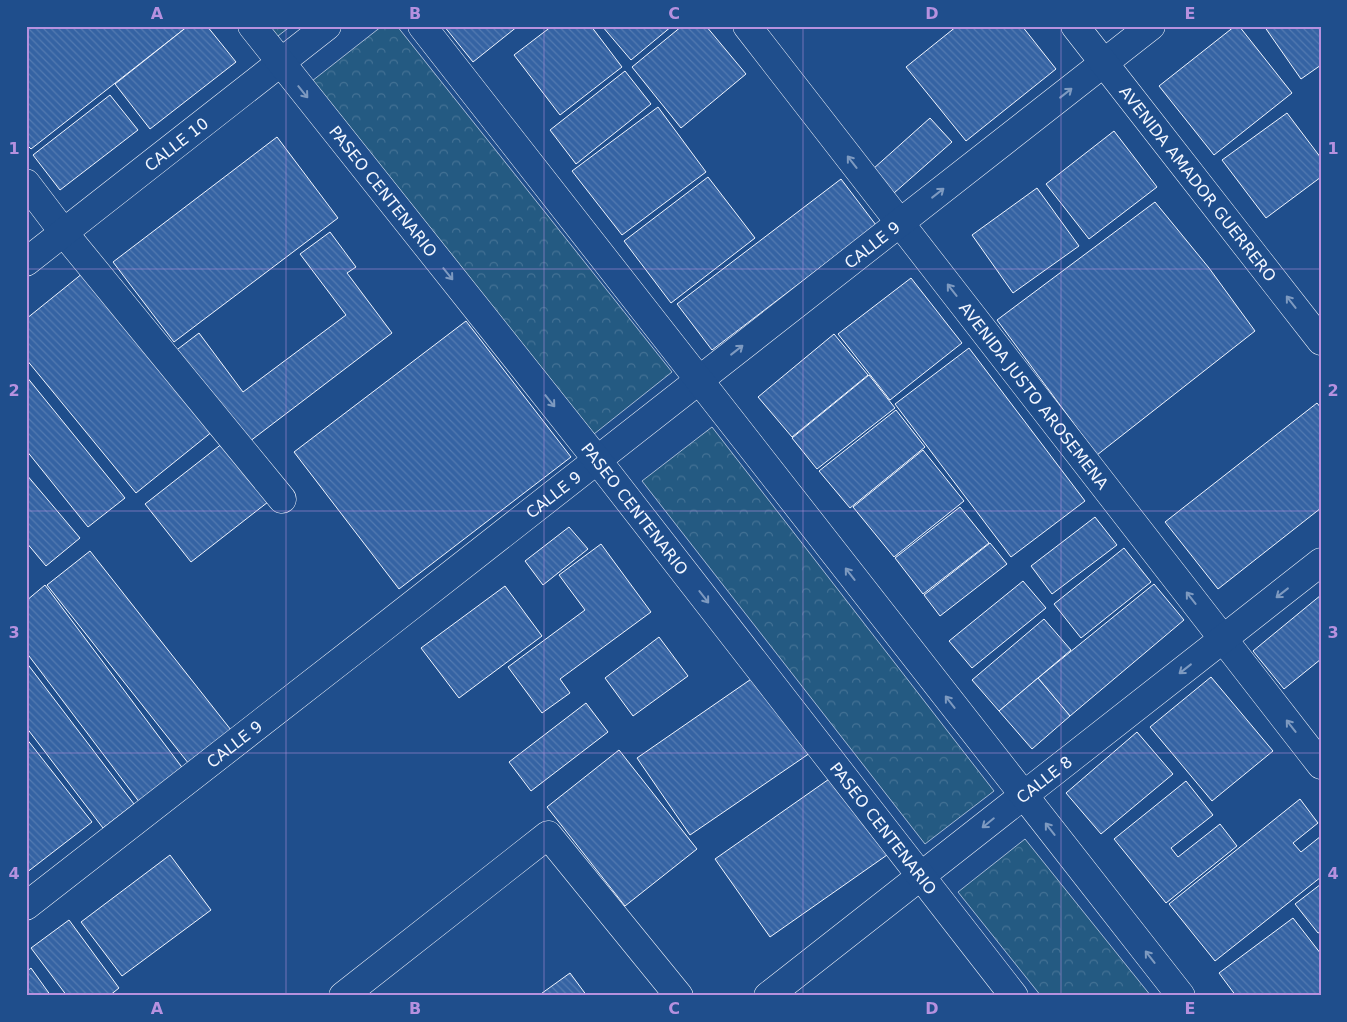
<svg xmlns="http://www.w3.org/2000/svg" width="1347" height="1022" font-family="'DejaVu Sans',sans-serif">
	<defs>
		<pattern id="park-crowns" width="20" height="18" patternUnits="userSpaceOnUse" patternTransform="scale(1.25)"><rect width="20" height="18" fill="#245a82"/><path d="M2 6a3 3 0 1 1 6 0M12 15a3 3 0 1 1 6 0" fill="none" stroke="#447295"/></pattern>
		<pattern id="building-back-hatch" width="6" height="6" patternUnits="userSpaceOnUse" patternTransform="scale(1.25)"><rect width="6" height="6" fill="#3563a3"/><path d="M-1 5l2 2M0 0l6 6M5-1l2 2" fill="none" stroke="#537ab1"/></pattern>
	</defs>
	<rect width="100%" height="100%" fill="#1f4e8c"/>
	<g fill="url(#park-crowns)" stroke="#a8bbd7">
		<path d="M264,26H291L274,39Z"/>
		<path d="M382,26H397L672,372L594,434L312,81Z"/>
		<path d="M712,427L994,791L925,844L642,481Z"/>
		<path d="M1025,839L1151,996H1041L958,892Z"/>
	</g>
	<g fill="url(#building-back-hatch)" stroke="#f2f6ff">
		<path d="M26,26H188L31,149L26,144Z"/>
		<path d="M188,26H207L236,62L150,129L115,84Z"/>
		<path d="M444,26H518L473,62Z"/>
		<path d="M552,26H591L622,67L560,115L514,55Z"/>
		<path d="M602,26H672L631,60Z"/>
		<path d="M682,26H706L746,74L681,128L632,67Z"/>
		<path d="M957,26H1022L1056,69L966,141L906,67Z"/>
		<path d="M1235,26H1239L1292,93L1214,155L1159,86Z"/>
		<path d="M1264,26H1321V65L1301,79Z"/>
		<path d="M625,71L651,104L576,164L550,130Z"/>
		<path d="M110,95L138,130L60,190L33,155Z"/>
		<path d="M658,107L706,172L622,235L572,171Z"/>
		<path d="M1287,113L1321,158V177L1266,218L1222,160Z"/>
		<path d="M930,118L952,142L894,193L873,169Z"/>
		<path d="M1114,131L1157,187L1089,239L1046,184Z"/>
		<path d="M277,137L338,218L174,342L113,262Z"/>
		<path d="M708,177L755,238L671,303L624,241Z"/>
		<path d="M841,179L876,225L712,350L677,304Z"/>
		<path d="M1037,188L1079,246L1013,293L972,235Z"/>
		<path d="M1155,202L1209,268L1255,331L1097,455L997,320Z"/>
		<path d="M330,232L356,267L347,273L392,333L241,448L170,355L199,333L243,392L346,315L300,254Z"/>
		<path d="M83,273L213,431L136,493L26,359V319Z"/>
		<path d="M911,278L962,343L890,400L838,334Z"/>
		<path d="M466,321L571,457L399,589L294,452Z"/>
		<path d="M834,334L868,375L792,437L758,397Z"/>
		<path d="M969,348L1085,501L1011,557L895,404Z"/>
		<path d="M869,375L895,408L817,469L792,438Z"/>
		<path d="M26,376L125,498L88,527L26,450Z"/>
		<path d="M1317,403L1321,408V508L1218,589L1165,522Z"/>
		<path d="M896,410L925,447L850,508L819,471Z"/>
		<path d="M223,443L268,502L191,562L145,504Z"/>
		<path d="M923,450L964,501L894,557L853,507Z"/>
		<path d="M26,474L80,538L46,566L26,542Z"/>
		<path d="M960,507L989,543L923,594L895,558Z"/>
		<path d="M1095,517L1117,545L1052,594L1031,566Z"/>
		<path d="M569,527L588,549L543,585L525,561Z"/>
		<path d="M990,543L1007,564L940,616L924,595Z"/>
		<path d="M601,544L651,612L560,679L570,693L542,713L508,667L585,610L559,575Z"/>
		<path d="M1124,548L1151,582L1081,638L1054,604Z"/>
		<path d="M90,551L231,730L189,764L47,585Z"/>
		<path d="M1023,581L1046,608L972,668L949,641Z"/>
		<path d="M1154,584L1184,620L1070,716L1038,678Z"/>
		<path d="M45,585L184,770L140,803L26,652V601Z"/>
		<path d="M505,586L542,636L459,698L421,648Z"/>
		<path d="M1321,595V659L1284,689L1253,651Z"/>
		<path d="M1044,619L1071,650L999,711L972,680Z"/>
		<path d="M659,637L688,676L633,716L605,678Z"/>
		<path d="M26,662L134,804L103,828L26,727Z"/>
		<path d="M757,675L810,753L690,835L637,758Z"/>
		<path d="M1211,677L1273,751L1212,801L1150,727Z"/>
		<path d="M1038,678L1070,716L1032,749L999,711Z"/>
		<path d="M586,703L608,732L531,791L509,762Z"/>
		<path d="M1137,732L1173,774L1101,834L1066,793Z"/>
		<path d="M26,738L92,822L26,873Z"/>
		<path d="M619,750L697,849L625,906L547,807Z"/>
		<path d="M832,777L887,855L770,937L715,859Z"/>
		<path d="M1186,781L1213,815L1171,848L1178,857L1220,824L1237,846L1166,903L1114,839Z"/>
		<path d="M1300,799L1318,823L1293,843L1301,852L1321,836V877L1215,961L1169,904Z"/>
		<path d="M170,855L211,910L122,976L81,922Z"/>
		<path d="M1321,884V932L1318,933L1295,904Z"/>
		<path d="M1293,918L1321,954V996H1236L1219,973Z"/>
		<path d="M69,920L119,988L109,996H67L31,948Z"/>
		<path d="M31,968L51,996H26V972Z"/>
		<path d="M570,973L587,996H538Z"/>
	</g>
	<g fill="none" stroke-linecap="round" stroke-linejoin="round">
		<g stroke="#f2f6ff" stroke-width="29">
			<g id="minor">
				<path id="s1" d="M747,26L1321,765"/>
				<path d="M26,183L64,233L282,499"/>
				<path id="s2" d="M26,262L327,26"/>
				<path id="s3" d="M26,906C402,614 776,320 1151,26"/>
				<path d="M343,996L548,835L679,996"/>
				<path id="s4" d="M768,996L1321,562"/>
			</g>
		</g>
		<g stroke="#f2f6ff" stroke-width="29">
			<g id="major">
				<path id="s5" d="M252,26L598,461L1014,996"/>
				<path d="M422,26L1181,996"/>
				<path id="s6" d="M1075,26L1321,341"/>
			</g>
		</g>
		<use href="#minor" stroke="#1f4e8c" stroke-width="28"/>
		<use href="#major" stroke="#1f4e8c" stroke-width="28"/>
	</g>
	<defs><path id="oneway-shaft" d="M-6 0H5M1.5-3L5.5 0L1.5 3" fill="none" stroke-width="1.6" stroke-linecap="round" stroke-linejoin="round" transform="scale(1.25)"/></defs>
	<g stroke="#7e9ac0">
		<use href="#oneway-shaft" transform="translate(303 92) rotate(51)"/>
		<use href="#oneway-shaft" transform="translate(1066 93) rotate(-38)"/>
		<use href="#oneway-shaft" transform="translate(852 162) rotate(-128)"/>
		<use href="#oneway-shaft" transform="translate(938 193) rotate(-38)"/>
		<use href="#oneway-shaft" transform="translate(448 274) rotate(51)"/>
		<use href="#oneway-shaft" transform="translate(952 290) rotate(-128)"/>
		<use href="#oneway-shaft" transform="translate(1291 302) rotate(-128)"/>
		<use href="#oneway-shaft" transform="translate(737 350) rotate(-38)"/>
		<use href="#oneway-shaft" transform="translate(550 401) rotate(51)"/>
		<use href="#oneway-shaft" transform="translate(850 574) rotate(-128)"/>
		<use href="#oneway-shaft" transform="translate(1282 593) rotate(142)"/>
		<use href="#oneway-shaft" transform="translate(704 597) rotate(52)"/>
		<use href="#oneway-shaft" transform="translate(1191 598) rotate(-128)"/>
		<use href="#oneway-shaft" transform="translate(1185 669) rotate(142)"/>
		<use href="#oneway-shaft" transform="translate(950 702) rotate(-128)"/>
		<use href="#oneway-shaft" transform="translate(1291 726) rotate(-128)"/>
		<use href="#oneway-shaft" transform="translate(988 823) rotate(141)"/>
		<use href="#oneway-shaft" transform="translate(1050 829) rotate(-128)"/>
		<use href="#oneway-shaft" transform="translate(1150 957) rotate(-128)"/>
	</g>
	<path fill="none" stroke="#b691df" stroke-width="1" stroke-opacity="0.55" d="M286,26V996M544,26V996M803,26V996M1061,26V996M26,269H1321M26,511H1321M26,753H1321"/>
	<g text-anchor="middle" stroke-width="4" stroke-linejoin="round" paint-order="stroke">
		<g font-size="16" fill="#f2f6ff" stroke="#1f4e8c">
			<text dy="6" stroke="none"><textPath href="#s2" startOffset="191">CALLE 10</textPath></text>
			<text dy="6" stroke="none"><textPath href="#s6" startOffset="200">AVENIDA AMADOR GUERRERO</textPath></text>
			<text dy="6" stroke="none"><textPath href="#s5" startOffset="211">PASEO CENTENARIO</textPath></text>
			<text dy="6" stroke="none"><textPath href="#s3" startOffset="1074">CALLE 9</textPath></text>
			<text dy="6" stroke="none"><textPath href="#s1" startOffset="468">AVENIDA JUSTO AROSEMENA</textPath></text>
			<text dy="6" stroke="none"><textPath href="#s3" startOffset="669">CALLE 9</textPath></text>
			<text dy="6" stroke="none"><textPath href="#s5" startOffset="616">PASEO CENTENARIO</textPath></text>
			<text dy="6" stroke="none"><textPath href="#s3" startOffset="264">CALLE 9</textPath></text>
			<text dy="6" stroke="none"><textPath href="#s4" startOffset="351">CALLE 8</textPath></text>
			<text dy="6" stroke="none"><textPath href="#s5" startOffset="1021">PASEO CENTENARIO</textPath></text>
		</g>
	</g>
	<rect width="1347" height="1022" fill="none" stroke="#1f4e8c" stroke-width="55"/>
	<rect x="28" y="28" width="1292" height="966" fill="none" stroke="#b691df" stroke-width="2"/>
	<g font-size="16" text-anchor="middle" font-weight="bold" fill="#b691df">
		<text x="157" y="19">A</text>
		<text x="415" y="19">B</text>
		<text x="674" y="19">C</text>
		<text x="932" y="19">D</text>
		<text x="1190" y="19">E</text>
		<text x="14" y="154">1</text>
		<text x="1333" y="154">1</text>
		<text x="14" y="396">2</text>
		<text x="1333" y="396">2</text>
		<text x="14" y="638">3</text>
		<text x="1333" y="638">3</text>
		<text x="14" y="879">4</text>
		<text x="1333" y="879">4</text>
		<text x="157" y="1014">A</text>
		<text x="415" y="1014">B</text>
		<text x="674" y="1014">C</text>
		<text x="932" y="1014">D</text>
		<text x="1190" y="1014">E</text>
	</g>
</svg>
